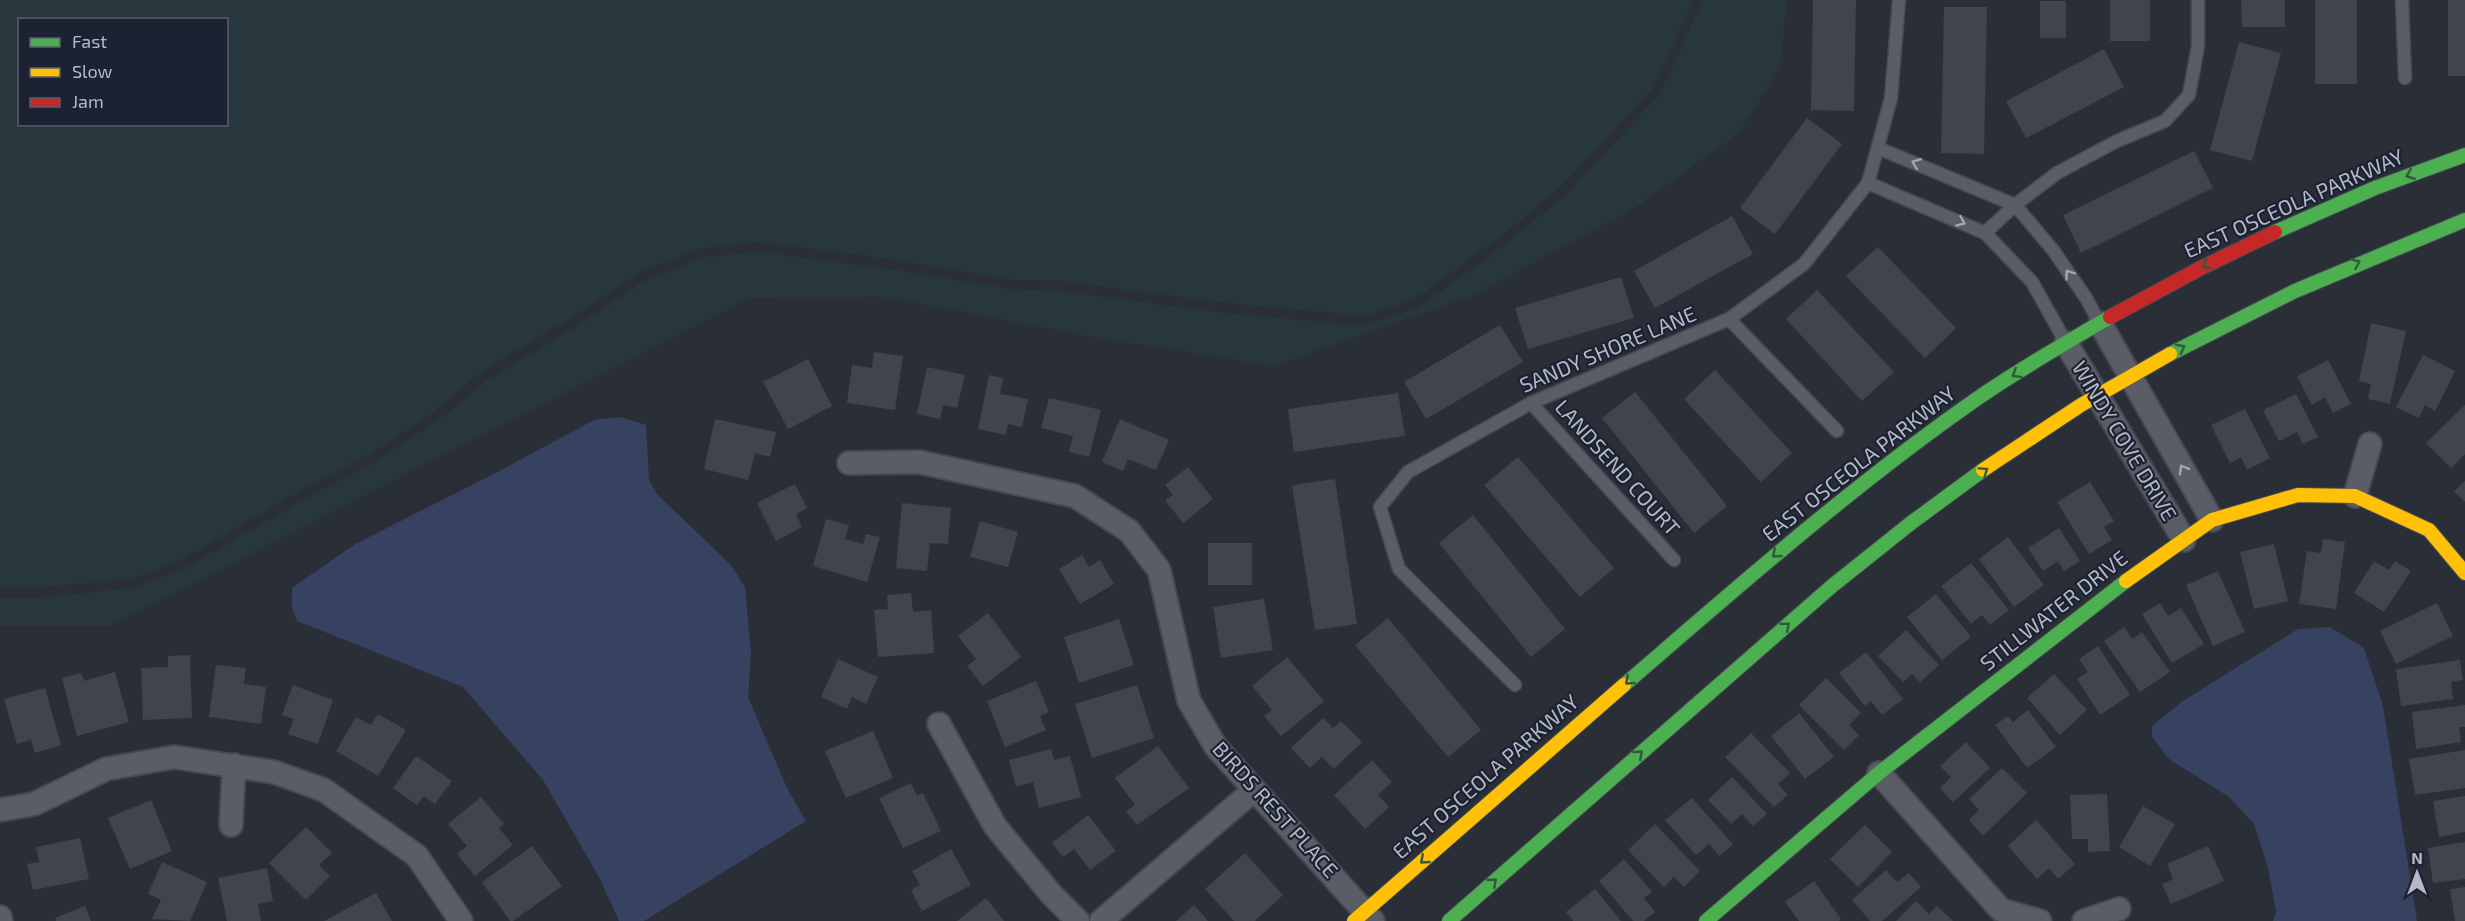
<svg xmlns="http://www.w3.org/2000/svg" width="2465" height="921" font-family="'Exo 2',sans-serif">
	<rect width="100%" height="100%" fill="#2a2e37"/>
	<g fill="#27373d" fill-rule="evenodd">
		<path d="M0,0H1694L1653,89L1560,188L1500,237L1415,299L1364,316L1218,302L1061,281L1014,280L897,260L760,242L703,248L641,271L571,318L483,371L432,413L370,454L308,486L178,562L130,579L34,588H0ZM20,20H226V124H20Z"/>
		<path d="M1703,0H1787L1780,67L1740,132L1635,208L1472,296L1274,366L1093,337L884,297L750,298L110,626H0V598H34L133,588L182,570L312,495L374,462L436,422L487,380L575,327L645,280L705,257L760,252L896,270L1012,289L1060,291L1217,312L1363,326L1418,308L1504,245L1565,195L1660,94Z"/>
	</g>
	<g fill="#374160">
		<path d="M621,417L646,425L649,480L657,494L731,565L745,587L751,653L748,697L787,788L806,821L644,921H619L600,879L543,780L463,687L297,621L292,608V588L355,544L492,475L594,420Z"/>
		<path d="M2330,627L2364,648L2383,706L2417,921H2273L2276,912L2268,868L2254,824L2229,797L2169,759L2152,737V726L2183,701L2298,629Z"/>
	</g>
	<g fill="#41444d">
		<path d="M1813,0H1856L1854,111L1811,110Z"/>
		<rect x="2110" y="0" width="40" height="41"/>
		<path d="M2241,0H2285V27H2242Z"/>
		<rect x="2315" y="0" width="42" height="84"/>
		<rect x="2448" y="0" width="17" height="76"/>
		<rect x="2040" y="1" width="26" height="37"/>
		<path d="M1944,7H1987L1984,154L1941,153Z"/>
		<path d="M2239,42L2281,53L2252,161L2210,150Z"/>
		<path d="M2104,49L2124,87L2026,138L2006,101Z"/>
		<path d="M1807,118L1842,144L1775,234L1740,208Z"/>
		<path d="M2194,151L2213,188L2081,253L2063,215Z"/>
		<path d="M1732,216L1753,254L1655,308L1634,271Z"/>
		<path d="M1878,247L1956,328L1925,358L1846,276Z"/>
		<path d="M1621,277L1634,318L1528,349L1515,308Z"/>
		<path d="M1817,290L1894,372L1862,401L1786,319Z"/>
		<path d="M2371,323L2406,331L2390,404L2368,399L2371,384L2359,381Z"/>
		<path d="M1500,325L1523,362L1426,419L1404,382Z"/>
		<path d="M874,352L903,356L895,410L847,403L852,365L872,368Z"/>
		<path d="M2423,355L2455,371L2435,411L2425,405L2419,418L2396,407Z"/>
		<path d="M808,359L832,406L788,429L763,382Z"/>
		<path d="M2328,360L2351,404L2333,413L2325,397L2312,405L2297,376Z"/>
		<path d="M927,367L965,375L957,408L943,405L940,419L917,414Z"/>
		<path d="M1715,370L1792,453L1761,482L1684,399Z"/>
		<path d="M989,375L1003,378L1000,394L1028,399L1022,427L1008,424L1006,435L978,429Z"/>
		<path d="M1635,392L1727,506L1694,533L1602,418Z"/>
		<path d="M1398,393L1405,436L1294,452L1288,409Z"/>
		<path d="M2296,394L2318,437L2303,444L2297,432L2279,441L2263,410Z"/>
		<path d="M1049,398L1101,410L1089,457L1069,452L1073,436L1041,428Z"/>
		<path d="M2465,405V454L2451,468L2426,443Z"/>
		<path d="M2245,409L2270,458L2247,470L2241,457L2230,463L2211,425Z"/>
		<path d="M715,419L776,432L770,457L755,453L748,480L704,469Z"/>
		<path d="M1120,419L1169,440L1156,470L1128,459L1123,471L1102,462Z"/>
		<path d="M1518,457L1614,568L1580,597L1484,485Z"/>
		<path d="M1188,467L1213,499L1183,523L1165,500L1173,495L1165,485Z"/>
		<path d="M1335,479L1357,624L1315,630L1292,485Z"/>
		<path d="M2465,481V502L2454,491Z"/>
		<path d="M2090,482L2114,521L2104,527L2112,540L2089,554L2057,502Z"/>
		<path d="M795,484L807,508L796,514L802,527L776,541L757,503Z"/>
		<path d="M902,503L951,508L948,544L930,543L927,571L896,568Z"/>
		<path d="M1473,515L1565,629L1531,657L1439,543Z"/>
		<path d="M826,519L849,525L845,539L863,544L866,534L880,537L867,582L813,566Z"/>
		<path d="M980,521L1018,532L1008,567L970,557Z"/>
		<path d="M2059,528L2080,561L2064,571L2058,561L2043,571L2028,548Z"/>
		<path d="M2008,537L2044,585L2014,607L1979,559Z"/>
		<path d="M2323,539L2345,542L2336,609L2299,604L2307,551L2321,553Z"/>
		<rect x="1208" y="543" width="44" height="42"/>
		<path d="M2274,544L2288,601L2254,609L2240,552Z"/>
		<path d="M1082,555L1089,567L1100,560L1114,584L1080,604L1059,569Z"/>
		<path d="M2374,561L2389,570L2395,561L2411,571L2384,612L2354,593Z"/>
		<path d="M1971,563L2009,610L1990,625L1982,615L1971,624L1941,586Z"/>
		<path d="M2218,571L2245,632L2213,646L2186,585Z"/>
		<path d="M911,593L913,612L931,610L934,653L878,657L874,610L888,609L887,595Z"/>
		<path d="M1936,594L1971,637L1942,660L1907,617Z"/>
		<path d="M1264,599L1273,650L1221,658L1213,607Z"/>
		<path d="M2160,603L2168,616L2181,608L2204,644L2172,663L2142,614Z"/>
		<path d="M2437,603L2453,636L2396,664L2380,631Z"/>
		<path d="M988,613L1021,657L983,686L967,666L976,659L958,636Z"/>
		<path d="M1388,618L1481,730L1448,757L1355,645Z"/>
		<path d="M1119,619L1134,665L1079,683L1064,637Z"/>
		<path d="M2124,627L2132,639L2142,632L2170,672L2140,692L2104,641Z"/>
		<path d="M1906,630L1939,665L1920,682L1912,674L1903,682L1878,656Z"/>
		<path d="M2098,646L2130,695L2100,715L2077,679L2088,672L2079,659Z"/>
		<path d="M1866,652L1903,699L1882,715L1871,701L1865,706L1839,673Z"/>
		<path d="M190,655L192,718L143,720L141,668L168,667V656Z"/>
		<path d="M1287,657L1324,701L1281,736L1264,716L1272,710L1252,686Z"/>
		<path d="M838,659L878,677L866,704L852,697L847,709L821,697Z"/>
		<path d="M2460,660L2463,680L2451,682L2453,699L2401,706L2396,669Z"/>
		<path d="M216,665L246,668L244,684L266,687L261,724L209,717Z"/>
		<path d="M115,672L129,722L77,736L62,678L81,673L84,681Z"/>
		<path d="M2054,674L2087,710L2060,735L2027,698Z"/>
		<path d="M1826,678L1861,713L1849,725L1859,735L1844,750L1799,705Z"/>
		<path d="M1036,681L1049,712L1040,716L1046,730L1005,747L987,701Z"/>
		<path d="M293,685L333,700L318,744L288,734L294,719L282,715Z"/>
		<path d="M1137,685L1154,738L1092,758L1075,704Z"/>
		<path d="M45,688L61,745L35,753L31,740L17,744L4,699Z"/>
		<path d="M2465,705V727H2459L2461,742L2416,749L2412,712Z"/>
		<path d="M2028,710L2056,747L2027,768L1995,725L2008,716L2013,722Z"/>
		<path d="M1799,713L1834,757L1805,779L1771,736Z"/>
		<path d="M378,714L406,730L378,776L336,751L356,717L371,725Z"/>
		<path d="M1323,718L1333,728L1341,721L1362,742L1334,769L1322,757L1310,768L1291,748Z"/>
		<path d="M873,731L893,778L846,798L825,751Z"/>
		<path d="M1751,733L1790,773L1778,784L1788,795L1774,807L1725,757Z"/>
		<path d="M1966,742L1990,768L1953,802L1940,788L1951,777L1940,766Z"/>
		<path d="M1158,746L1189,788L1137,825L1126,811L1135,805L1115,778Z"/>
		<path d="M1051,749L1054,760L1070,756L1081,797L1039,808L1033,782L1016,787L1009,760Z"/>
		<path d="M2465,750V788L2415,795L2409,759Z"/>
		<path d="M416,756L452,781L435,804L424,796L417,805L393,788Z"/>
		<path d="M1372,760L1392,782L1378,795L1389,807L1365,829L1334,795Z"/>
		<path d="M2002,768L2027,793L1983,836L1969,820L1979,810L1969,799Z"/>
		<path d="M1732,777L1767,814L1753,826L1742,814L1731,824L1708,800Z"/>
		<path d="M911,783L917,796L923,793L941,831L903,848L879,798Z"/>
		<path d="M2107,794L2110,851L2088,852V839H2072L2070,795Z"/>
		<path d="M2465,796V832L2439,837L2433,801Z"/>
		<path d="M481,797L504,824L499,828L513,845L475,876L457,854L467,846L448,824Z"/>
		<path d="M1692,798L1733,844L1719,856L1709,844L1696,855L1665,820Z"/>
		<path d="M151,800L172,851L130,869L108,818Z"/>
		<path d="M2143,806L2175,824L2150,866L2119,847Z"/>
		<path d="M1088,815L1116,851L1090,870L1074,849L1063,857L1052,843Z"/>
		<path d="M2036,820L2075,864L2058,879L2049,868L2037,879L2008,846Z"/>
		<path d="M1655,824L1700,871L1684,887L1674,877L1664,887L1628,850Z"/>
		<path d="M1865,825L1892,852L1858,887L1830,859Z"/>
		<path d="M306,827L332,853L319,865L330,876L306,900L269,863Z"/>
		<path d="M80,838L89,879L33,890L27,864L39,862L36,847Z"/>
		<path d="M2465,842V879L2433,883L2428,848Z"/>
		<path d="M532,846L562,886L513,921H510L482,882Z"/>
		<path d="M2208,846L2224,881L2171,904L2162,884L2173,879L2167,864Z"/>
		<path d="M951,849L971,885L922,911L911,890L920,885L912,871Z"/>
		<path d="M1245,853L1283,895L1255,921H1234L1205,889Z"/>
		<path d="M1624,859L1652,892L1644,898L1655,912L1644,921H1633L1599,881Z"/>
		<path d="M162,862L207,882L190,921L152,919L161,900L148,894Z"/>
		<path d="M267,868L273,901L258,904L261,921H227L218,878Z"/>
		<path d="M1886,870L1897,882L1909,873L1921,887L1882,921H1870L1852,900Z"/>
		<path d="M1814,881L1841,919L1839,921H1799L1785,902Z"/>
		<path d="M2465,887V921H2455L2450,889Z"/>
		<path d="M1595,889L1621,921H1573L1566,912Z"/>
		<path d="M376,893L392,921H324Z"/>
		<path d="M986,898L1004,921H957Z"/>
		<path d="M1916,901L1929,914L1937,906L1953,921H1896Z"/>
		<path d="M1194,905L1208,921H1176Z"/>
		<path d="M85,906L91,921H56L55,918Z"/>
	</g>
	<g fill="none" stroke-linecap="round" stroke-linejoin="round">
		<g stroke="#464950" stroke-width="15">
			<g id="lane">
				<path d="M2402,0L2405,78"/>
				<path d="M1878,148L2015,205L2053,250L2086,298L2099,322"/>
				<path d="M1868,183L1985,233L2032,282L2065,341"/>
				<path d="M1985,233L2015,205L2057,173L2117,141L2165,121L2189,95L2198,46V0"/>
				<path d="M1729,319L1837,431"/>
				<path d="M1531,403L1674,560"/>
				<path d="M1515,685L1399,569L1380,507L1408,472L1531,403L1729,319L1804,264L1868,183L1891,98L1899,0"/>
			</g>
		</g>
		<g stroke="#464950" stroke-width="26">
			<g id="street">
				<path d="M2100,323L2212,520"/>
				<path d="M2066,343L2184,540"/>
				<path d="M849,463L919,462L1075,496L1129,531L1159,570L1189,701L1216,747L1373,921"/>
				<path d="M2355,496L2370,444"/>
				<path d="M939,724L995,826L1051,894L1078,921"/>
				<path d="M1879,773L2001,910L2040,921"/>
				<path d="M0,810L34,804L106,769L174,757L274,772L324,790L417,856L461,921"/>
				<path d="M231,825L234,765"/>
				<path d="M0,917L1,921"/>
				<path d="M1101,921L1254,790"/>
				<path d="M2084,921L2119,909"/>
			</g>
		</g>
		<g stroke="#464950" stroke-width="16">
			<g id="fast">
				<path d="M2275,232L2375,188L2465,155"/>
				<path d="M2170,354L2295,291L2465,220"/>
				<path d="M1624,685C1739,586 1853,485 1978,398C2020,369 2065,343 2110,317"/>
				<path d="M1449,921L1832,586L1911,523L1983,470"/>
				<path d="M1706,921L1879,773L2126,581"/>
			</g>
		</g>
		<g stroke="#464950" stroke-width="16">
			<g id="slow">
				<path d="M1983,470L2081,405L2170,354"/>
				<path d="M2126,581L2212,520L2298,495L2355,496L2429,530L2465,573"/>
				<path d="M1354,921L1624,685"/>
			</g>
		</g>
		<g stroke="#464950" stroke-width="16">
			<path id="jam" d="M2110,317L2201,268L2275,232"/>
		</g>
		<use href="#lane" stroke="#5a5d65" stroke-width="12"/>
		<use href="#street" stroke="#5a5d65" stroke-width="22"/>
		<use href="#fast" stroke="#4caf50" stroke-width="14"/>
		<use href="#slow" stroke="#ffc107" stroke-width="14"/>
		<use href="#jam" stroke="#c62828" stroke-width="14"/>
	</g>
	<defs><path id="oneway-chevron" d="M-2-3.5L2.5 0L-2 3.5" fill="none" stroke-width="1.6" stroke-linecap="round" stroke-linejoin="round" transform="scale(1.5)"/></defs>
	<g stroke="#a2a7b4">
		<use href="#oneway-chevron" transform="translate(1916 163) rotate(-158)"/>
		<use href="#oneway-chevron" transform="translate(1961 222) rotate(24)"/>
		<use href="#oneway-chevron" transform="translate(2069 274) rotate(-125)"/>
		<use href="#oneway-chevron" transform="translate(2183 469) rotate(-120)"/>
	</g>
	<g stroke="#305a3e">
		<use href="#oneway-chevron" transform="translate(2410 175) rotate(158)"/>
		<use href="#oneway-chevron" transform="translate(2356 263) rotate(-24)"/>
		<use href="#oneway-chevron" transform="translate(2206 265) rotate(153)"/>
		<use href="#oneway-chevron" transform="translate(2181 348) rotate(-28)"/>
		<use href="#oneway-chevron" transform="translate(2016 374) rotate(148)"/>
		<use href="#oneway-chevron" transform="translate(1984 471) rotate(-34)"/>
		<use href="#oneway-chevron" transform="translate(1776 554) rotate(139)"/>
		<use href="#oneway-chevron" transform="translate(1786 626) rotate(-40)"/>
		<use href="#oneway-chevron" transform="translate(1629 681) rotate(139)"/>
		<use href="#oneway-chevron" transform="translate(1639 754) rotate(-41)"/>
		<use href="#oneway-chevron" transform="translate(1424 860) rotate(139)"/>
		<use href="#oneway-chevron" transform="translate(1493 882) rotate(-41)"/>
	</g>
	<g text-anchor="middle" stroke-width="4.5" stroke-linejoin="round" paint-order="stroke">
		<g font-size="21" fill="#b4b9c8" stroke="#1d2232">
			<text transform="translate(2294 204) rotate(-24)" y="7">EAST OSCEOLA PARKWAY</text>
			<text transform="translate(1608 350) rotate(-23)" y="7">SANDY SHORE LANE</text>
			<text transform="translate(2124 441) rotate(59)" y="7">WINDY COVE DRIVE</text>
			<text transform="translate(1859 464) rotate(-38)" y="7">EAST OSCEOLA PARKWAY</text>
			<text transform="translate(1617 468) rotate(48)" y="7">LANDSEND COURT</text>
			<text transform="translate(2054 611) rotate(-38)" y="7">STILLWATER DRIVE</text>
			<text transform="translate(1486 777) rotate(-41)" y="7">EAST OSCEOLA PARKWAY</text>
			<text transform="translate(1275 810) rotate(48)" y="7">BIRDS REST PLACE</text>
		</g>
	</g>
	<rect x="18" y="18" width="210" height="108" fill="#1d2232" stroke="#595e6e" stroke-width="1.5"/>
	<rect x="30" y="38" width="30" height="9" fill="#4caf50" stroke="#595e6e" stroke-width="1.5"/>
	<text x="72" y="48" font-size="18" fill="#b4b9c8">Fast</text>
	<rect x="30" y="68" width="30" height="9" fill="#ffc107" stroke="#595e6e" stroke-width="1.5"/>
	<text x="72" y="78" font-size="18" fill="#b4b9c8">Slow</text>
	<rect x="30" y="98" width="30" height="9" fill="#c62828" stroke="#595e6e" stroke-width="1.5"/>
	<text x="72" y="108" font-size="18" fill="#b4b9c8">Jam</text>
	<g transform="translate(2417 873)" stroke="#1d2232" stroke-width="4.5" paint-order="stroke">
	<path d="M0-4.5L10 22L0 15L-10 22Z" fill="#b4b9c8"/>
	<text y="-9" font-size="16" font-weight="bold" text-anchor="middle" fill="#b4b9c8">N</text>
	</g>
</svg>
